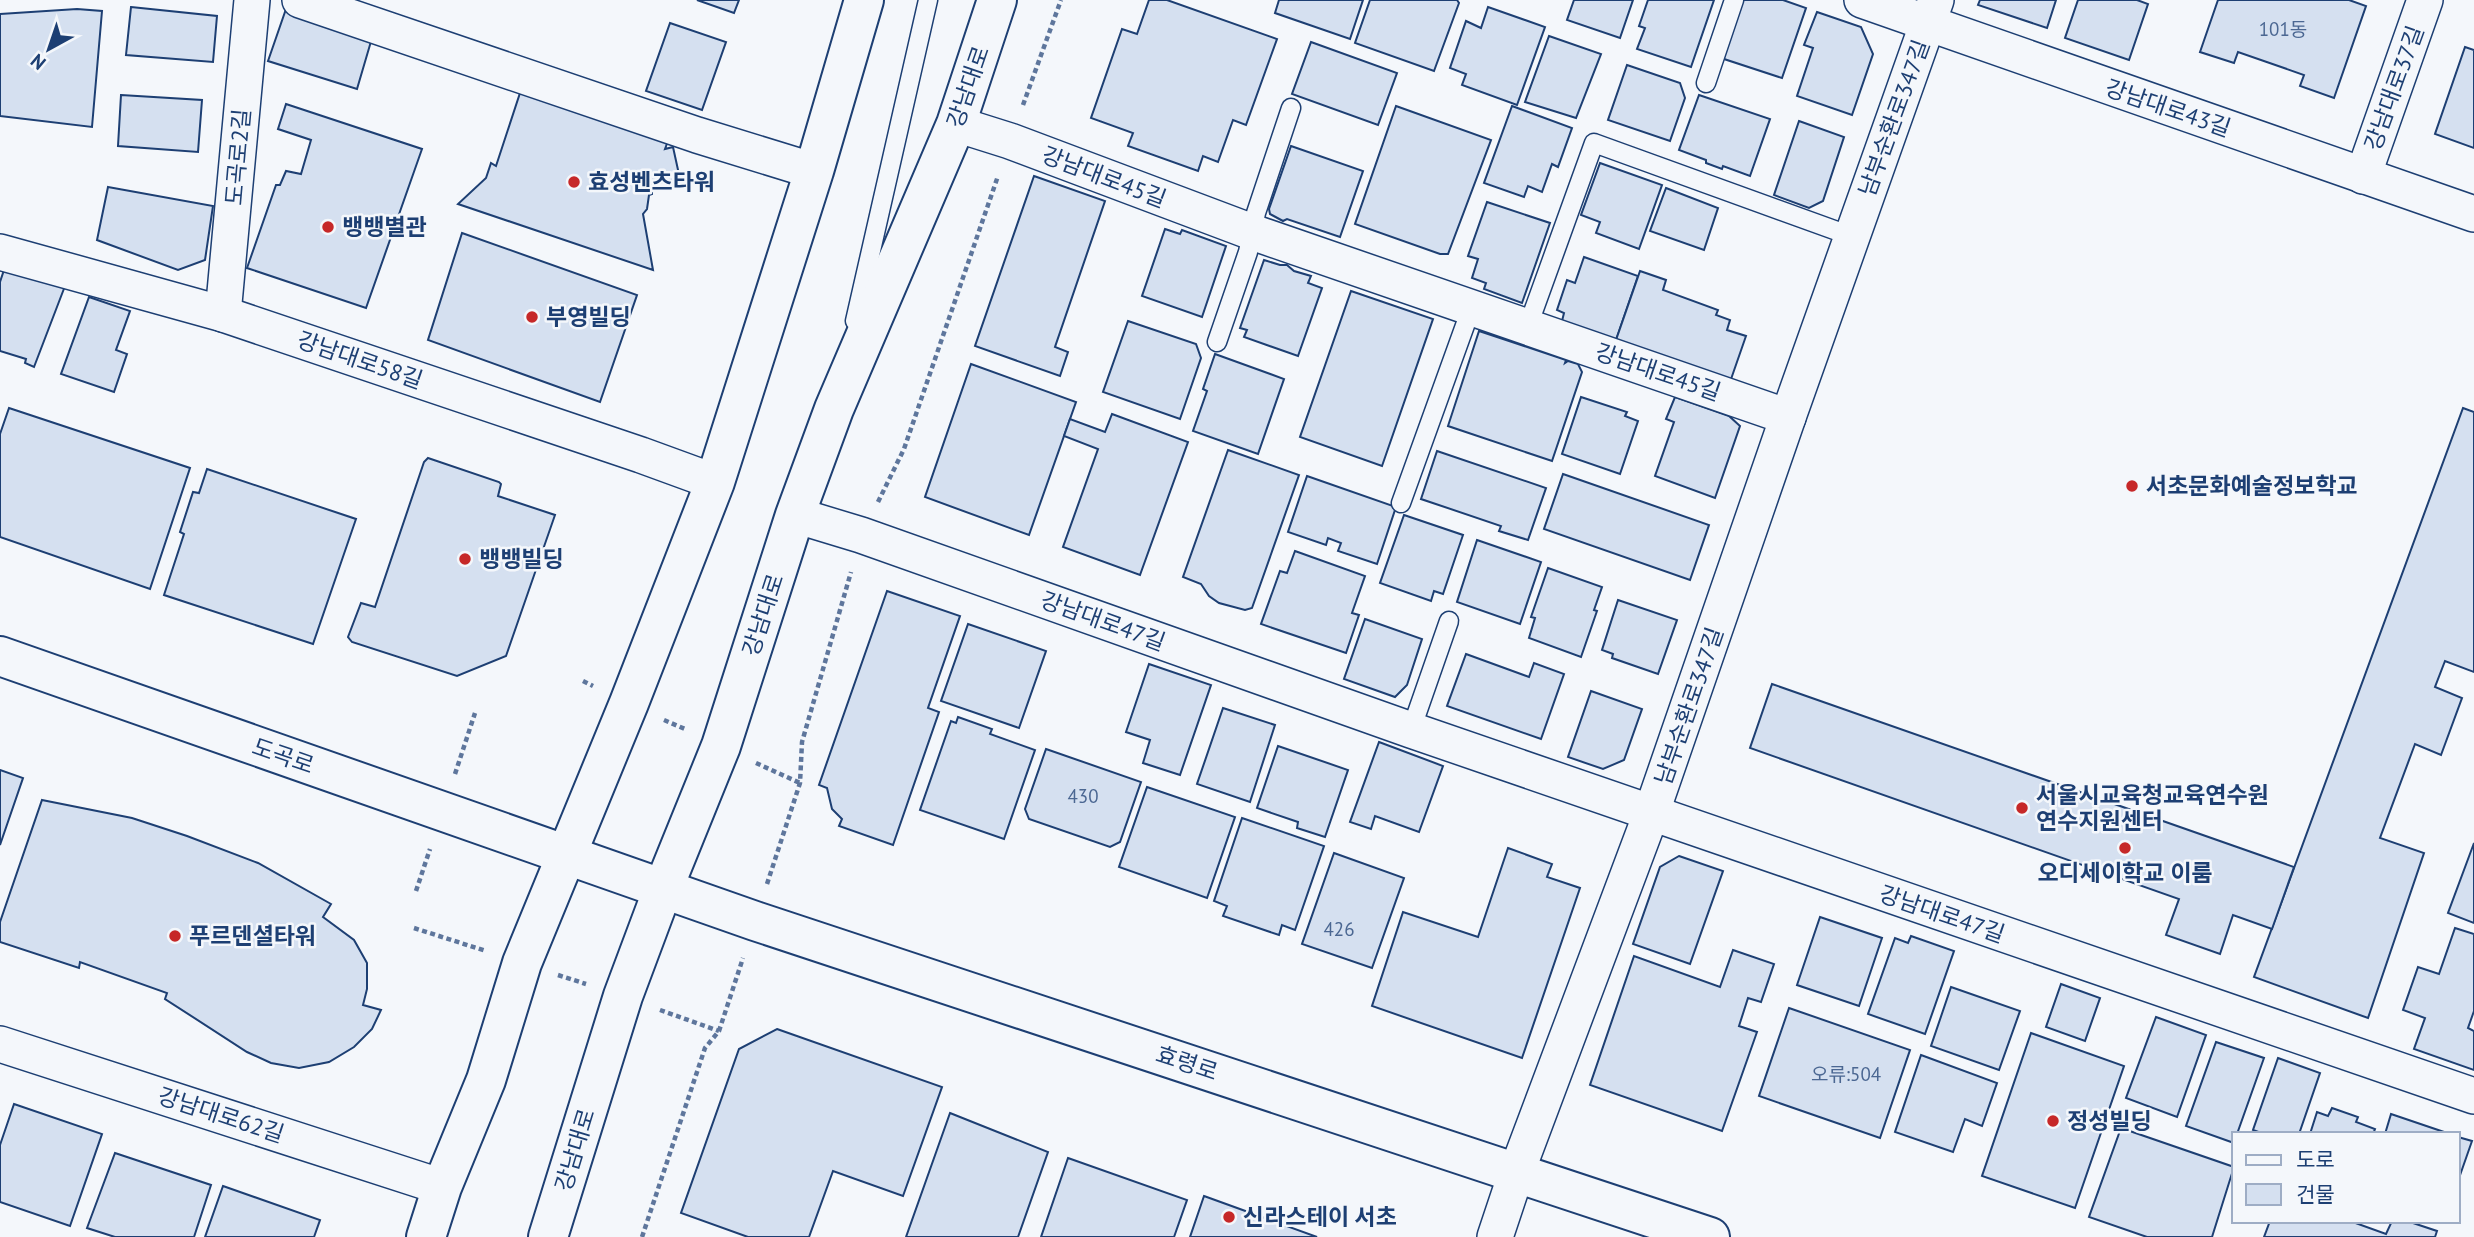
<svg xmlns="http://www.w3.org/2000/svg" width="2474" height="1237" font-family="'PT Sans','Noto Sans KR',sans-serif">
	<rect width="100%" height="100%" fill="#f4f7fb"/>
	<g fill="#d5e0f0" stroke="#1d3f73" stroke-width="2">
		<path d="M697,0H739L734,13Z"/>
		<path d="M1149,0H1167L1277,39L1246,125L1233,120L1218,162L1203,156L1198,171L1128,146L1133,133L1091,118L1122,29L1137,34Z"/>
		<path d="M1279,0H1363L1350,39L1275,13Z"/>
		<path d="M1370,0H1457L1459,3L1434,71L1355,43Z"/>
		<path d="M1574,0H1633L1620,38L1567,20Z"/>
		<path d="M1648,0H1714L1691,67L1637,49L1645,28L1639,26Z"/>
		<path d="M1740,0H1783L1806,8L1782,78L1721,58Z"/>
		<path d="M1980,0H2056L2047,28L1978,5Z"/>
		<path d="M2078,0H2137L2148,4L2129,60L2065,38Z"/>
		<path d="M2218,0H2349L2366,6L2334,98L2300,86L2304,75L2238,52L2234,63L2200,52Z"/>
		<path d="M131,7L217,16L213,62L126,55Z"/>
		<path d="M1488,7L1545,27L1517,105L1462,85L1466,74L1450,68L1466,21L1481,28Z"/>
		<path d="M77,9L102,11L92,127L0,116V14Z"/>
		<path d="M286,9L372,38L357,89L268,61Z"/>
		<path d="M1817,12L1861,27L1873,54L1852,115L1797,96L1813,48L1804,45Z"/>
		<path d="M670,23L726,42L702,110L646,91Z"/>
		<path d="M1549,36L1601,54L1576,118L1525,102Z"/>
		<path d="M1311,42L1397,73L1378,125L1292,94Z"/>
		<path d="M2465,47L2474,50V148L2435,134Z"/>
		<path d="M1627,65L1680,83L1685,98L1670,141L1608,120Z"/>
		<path d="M520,93L669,138L665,149L673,147L680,179L652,184V194L649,195L647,209L643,214L653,270L458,204L486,178L491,163L496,166Z"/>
		<path d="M121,95L202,100L198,152L118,146Z"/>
		<path d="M1699,95L1770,119L1750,176L1723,166L1722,169L1706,163V160L1679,150Z"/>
		<path d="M286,104L422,149L366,308L247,268L276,185H280L286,171L301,174L311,140L278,129Z"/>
		<path d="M1396,106L1491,140L1448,254H1440L1355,224Z"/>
		<path d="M1512,106L1572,128L1558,167L1552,164L1542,192L1528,186L1524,197L1484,183Z"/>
		<path d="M1799,121L1844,137L1823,201L1809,208L1774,195Z"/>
		<path d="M1291,146L1363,171L1340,237L1287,219L1283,221L1270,214L1269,209Z"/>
		<path d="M1600,163L1662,185L1639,249L1596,233L1600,222L1581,215Z"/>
		<path d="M1034,176L1105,201L1055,347L1068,352L1060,376L975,346Z"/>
		<path d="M108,187L213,206L205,260L178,270L97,240Z"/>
		<path d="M1666,188L1718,208L1704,250L1650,231Z"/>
		<path d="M1487,202L1550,223L1522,303L1484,289L1486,283L1472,278L1478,259L1468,256Z"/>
		<path d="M1165,229L1180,234L1182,230L1226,246L1202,317L1142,296Z"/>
		<path d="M462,233L637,295L600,402L428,340Z"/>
		<path d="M1584,257L1638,276L1616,340L1562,321L1564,313L1557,310L1567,280L1575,283Z"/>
		<path d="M1264,260L1280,265H1287L1294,271L1311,276L1308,283L1322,288L1298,356L1244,337L1247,330L1240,328Z"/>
		<path d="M5,267L65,286L34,367L25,363L26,359L0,351V282Z"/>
		<path d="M1640,271L1666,280L1663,290L1718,310L1716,315L1730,320L1727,330L1746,336L1730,382L1616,340Z"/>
		<path d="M1351,291L1433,319L1382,466L1300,437Z"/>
		<path d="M89,297L130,311L116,350L127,354L114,392L61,374Z"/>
		<path d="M1128,321L1196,344L1201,358L1180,419L1103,392Z"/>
		<path d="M1479,331L1566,360L1565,363L1568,361L1578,364L1582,372L1552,461L1448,426Z"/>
		<path d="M1215,354L1284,379L1258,454L1193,431L1207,391L1203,389Z"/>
		<path d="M971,364L1076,402L1029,535L925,497Z"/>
		<path d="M1581,397L1627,412L1625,416L1638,421L1620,474L1562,454Z"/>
		<path d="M1675,397L1729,416L1740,426L1715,498L1655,476L1674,422L1666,419Z"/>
		<path d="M9,408L190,468L150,589L0,537V434Z"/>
		<path d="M2463,408L2474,412V672L2445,661L2435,687L2462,698L2441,755L2415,744L2380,838L2424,853L2368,1018L2254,977Z"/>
		<path d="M1112,414L1188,442L1140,575L1063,547L1098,449L1064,436L1070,419L1105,432Z"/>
		<path d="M1228,450L1299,475L1252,608L1245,610L1219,603L1209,596L1201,584L1183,577Z"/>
		<path d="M1437,451L1546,488L1528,540L1499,531L1501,526L1421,499Z"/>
		<path d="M428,458L499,482L501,484L498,496L555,515L506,656L457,676L352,642L348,637L361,603L375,607L424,462Z"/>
		<path d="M207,469L356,519L313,644L164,595L184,534L180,532L193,492L199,493Z"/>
		<path d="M1563,474L1709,525L1690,580L1544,529Z"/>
		<path d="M1307,476L1396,507L1377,564L1338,551L1341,543L1328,538L1326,545L1288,532Z"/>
		<path d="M1404,515L1463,535L1443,594L1434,591L1431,601L1380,583Z"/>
		<path d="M1477,540L1541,562L1520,624L1457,602Z"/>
		<path d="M1295,551L1365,576L1352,613L1359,615L1346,653L1261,624L1280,571L1287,573Z"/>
		<path d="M1548,568L1602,587L1594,610L1597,611L1581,657L1529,638L1535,618L1531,617Z"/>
		<path d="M887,591L960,616L928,708L939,712L893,845L839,826L842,819L832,809L827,788L819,785Z"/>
		<path d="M1618,600L1677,620L1658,674L1612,658L1613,654L1602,650Z"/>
		<path d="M1365,619L1422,639L1407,685L1395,697L1344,679Z"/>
		<path d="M968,624L1046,651L1019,728L941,701Z"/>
		<path d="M1466,654L1529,677L1534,663L1564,674L1541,739L1447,706Z"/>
		<path d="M1149,664L1211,685L1180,775L1143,763L1150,740L1126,732Z"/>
		<path d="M1772,684L2294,867L2272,929L2233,915L2220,954L2166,935L2179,899L1750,748Z"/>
		<path d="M1591,691L1642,709L1624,760L1603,769L1568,757Z"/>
		<path d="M1223,708L1275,725L1250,802L1197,784Z"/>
		<path d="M958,717L992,729L990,734L1035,750L1004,839L920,810L951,721L956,723Z"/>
		<path d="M1379,742L1443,766L1419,832L1375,816L1371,829L1350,822Z"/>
		<path d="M1278,746L1348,770L1325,837L1297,828L1298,822L1257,808Z"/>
		<path d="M1046,749L1141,782L1120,842L1110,847L1029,819L1025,809Z"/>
		<path d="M0,770L23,778L0,845Z"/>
		<path d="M1147,787L1235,817L1207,898L1119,867Z"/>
		<path d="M42,800L132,818L187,836L258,863L331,904L323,917L354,940L367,963V989L363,1005L381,1010L372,1029L354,1047L329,1062L299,1068L271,1063L247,1052L165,999L167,993L80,962L79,968L0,942V922Z"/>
		<path d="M1242,818L1324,846L1295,930L1282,925L1279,935L1223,916L1227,906L1214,901Z"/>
		<path d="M2474,843V923L2448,913Z"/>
		<path d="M1508,848L1552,864L1547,877L1580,888L1522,1058L1372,1006L1403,912L1478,937Z"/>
		<path d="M1334,853L1404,878L1372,968L1302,944Z"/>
		<path d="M1679,856L1723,871L1690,964L1633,944L1660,867Z"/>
		<path d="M1820,917L1882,938L1859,1006L1797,985Z"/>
		<path d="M2455,928L2474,934V1011L2468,1028L2474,1031V1070L2414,1049L2425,1018L2403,1010L2418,967L2439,974Z"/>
		<path d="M1911,936L1954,951L1925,1034L1868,1014L1895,938L1908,943Z"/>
		<path d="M1733,950L1774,964L1761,1002L1748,998L1739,1026L1757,1032L1722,1131L1590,1085L1634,956L1720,987Z"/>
		<path d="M2061,984L2100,998L2085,1041L2046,1027Z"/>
		<path d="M1951,987L2020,1011L1999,1070L1931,1046Z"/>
		<path d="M1789,1008L1910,1050L1880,1138L1759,1096Z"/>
		<path d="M2156,1017L2206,1035L2177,1117L2126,1098Z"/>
		<path d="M777,1029L942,1087L903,1196L833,1171L809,1237H748L681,1213L739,1049Z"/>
		<path d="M2031,1033L2124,1066L2075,1208L1982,1176Z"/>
		<path d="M2216,1042L2264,1058L2237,1134H2234V1143L2186,1126Z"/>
		<path d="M1921,1055L1997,1083L1982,1126L1965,1119L1953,1152L1895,1132Z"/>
		<path d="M2278,1058L2320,1073L2299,1134H2264L2253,1130Z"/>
		<path d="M14,1104L102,1134L70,1226L0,1202V1145Z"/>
		<path d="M2332,1108L2358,1117L2356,1122L2375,1129L2373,1134H2310L2317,1112L2328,1116Z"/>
		<path d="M950,1113L1048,1152L1018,1237H906Z"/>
		<path d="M2391,1114L2450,1134H2385Z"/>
		<path d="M2121,1128L2234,1167L2212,1237H2147L2089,1217Z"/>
		<path d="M2458,1137L2472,1141L2458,1181Z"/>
		<path d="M115,1153L211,1185L194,1237H115L87,1228Z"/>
		<path d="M1068,1158L1187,1200L1174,1237H1041Z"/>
		<path d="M223,1186L320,1220L314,1237H205Z"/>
		<path d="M1204,1196L1317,1237H1190Z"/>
		<path d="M2270,1221H2350L2386,1234L2392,1221H2407L2437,1231L2435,1237H2264Z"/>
	</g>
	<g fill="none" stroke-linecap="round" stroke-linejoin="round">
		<g stroke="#1d3f73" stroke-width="21">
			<g id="lane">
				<path d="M1706,83L1734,0"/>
				<path d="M855,321L928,0"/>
				<path d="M1528,326L1594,143L1851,236"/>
				<path d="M1217,342L1248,252L1256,213L1291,108"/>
				<path d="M1401,503L1472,306"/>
				<path d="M1411,730L1449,621"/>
			</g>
		</g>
		<g stroke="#1d3f73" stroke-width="38">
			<g id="street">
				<path d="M300,0L697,135L814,171"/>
				<path d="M1862,0L2474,214"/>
				<path d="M956,124L1010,141L1252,232L1788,417"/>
				<path d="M2363,176L2425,0"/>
				<path d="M0,252L223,314L641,455L715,482"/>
				<path d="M223,314L252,0"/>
				<path d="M795,515L861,535L1411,730L2474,1096"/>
				<path d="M0,1044L442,1187"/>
				<path d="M1495,1237L1517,1171L1651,814L1788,417L1936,0"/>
			</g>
		</g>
		<g stroke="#1d3f73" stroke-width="42">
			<path id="secondary" d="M0,656L755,921L1710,1237"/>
		</g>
		<g stroke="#1d3f73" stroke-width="42">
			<g id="primary">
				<path d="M426,1237L442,1187L486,1080L522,963L629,703L715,482L814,171L864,0"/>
				<path d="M548,1237L623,996L663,889L721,746L795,515L834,409L956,124L997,0"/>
			</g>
		</g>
		<g stroke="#5e769c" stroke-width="4.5" stroke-dasharray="5 3.5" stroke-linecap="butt">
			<path d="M1023,105L1061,0"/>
			<path d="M878,502L904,449L998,176"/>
			<path d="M583,681L593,686"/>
			<path d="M664,720L685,729"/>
			<path d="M756,763L800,783"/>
			<path d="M455,774L475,713"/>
			<path d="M767,884L800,783L802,742L851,572"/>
			<path d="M416,891L430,849"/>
			<path d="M414,928L486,951"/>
			<path d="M558,975L586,984"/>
			<path d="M660,1010L719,1031"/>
			<path d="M642,1237L705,1048L719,1031L743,958"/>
		</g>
		<use href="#lane" stroke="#f4f7fb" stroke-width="18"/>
		<use href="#street" stroke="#f4f7fb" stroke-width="35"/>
		<use href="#secondary" stroke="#f4f7fb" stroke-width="38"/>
		<use href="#primary" stroke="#f4f7fb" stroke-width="38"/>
	</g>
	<g fill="#c62828" stroke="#f4f7fb" stroke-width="2.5">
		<circle cx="574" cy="182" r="7"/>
		<circle cx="328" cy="227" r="7"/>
		<circle cx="532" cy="317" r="7"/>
		<circle cx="2132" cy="486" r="7"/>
		<circle cx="465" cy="559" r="7"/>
		<circle cx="2022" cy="808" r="7"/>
		<circle cx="2125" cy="848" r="7"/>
		<circle cx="175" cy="936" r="7"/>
		<circle cx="2053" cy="1121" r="7"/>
		<circle cx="1229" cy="1217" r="7"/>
	</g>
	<g text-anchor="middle" stroke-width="5" stroke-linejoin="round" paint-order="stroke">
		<g font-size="19" fill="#4b6792">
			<text x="2283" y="36">101동</text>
			<text x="1083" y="803">430</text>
			<text x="1339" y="936">426</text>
			<text x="1846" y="1081">오류:504</text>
		</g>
		<g font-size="23" fill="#1d3f73" stroke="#f4f7fb">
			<text transform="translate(968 87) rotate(-71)" y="8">강남대로</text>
			<text transform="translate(2394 88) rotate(-70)" y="8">강남대로37길</text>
			<text transform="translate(2168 108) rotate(19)" y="8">강남대로43길</text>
			<text transform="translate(1894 118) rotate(-70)" y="8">남부순환로347길</text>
			<text transform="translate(238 157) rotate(-85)" y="8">도곡로2길</text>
			<text transform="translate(1104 177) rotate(21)" y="8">강남대로45길</text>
			<text transform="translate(360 360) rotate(19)" y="8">강남대로58길</text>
			<text transform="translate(1658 372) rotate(19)" y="8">강남대로45길</text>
			<text transform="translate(763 615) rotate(-72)" y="8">강남대로</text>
			<text transform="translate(1103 621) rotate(20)" y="8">강남대로47길</text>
			<text transform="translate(1689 706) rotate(-71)" y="8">남부순환로347길</text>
			<text transform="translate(283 756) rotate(19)" y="8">도곡로</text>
			<text transform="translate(1942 914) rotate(19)" y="8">강남대로47길</text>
			<text transform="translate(1187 1063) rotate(18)" y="8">효령로</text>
			<text transform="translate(221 1115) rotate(18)" y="8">강남대로62길</text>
			<text transform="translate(575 1150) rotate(-73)" y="8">강남대로</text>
		</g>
		<g font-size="23" font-weight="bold" fill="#1d3f73" stroke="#f4f7fb" text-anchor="start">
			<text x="588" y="190">효성벤츠타워</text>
			<text x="342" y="235">뱅뱅별관</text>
			<text x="546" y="325">부영빌딩</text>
			<text x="2146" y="494">서초문화예술정보학교</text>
			<text x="479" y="567">뱅뱅빌딩</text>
			<text x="2036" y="803">서울시교육청교육연수원<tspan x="2036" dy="26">연수지원센터</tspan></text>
			<text x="2125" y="881" text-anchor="middle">오디세이학교 이룸</text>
			<text x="189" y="944">푸르덴셜타워</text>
			<text x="2067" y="1129">정성빌딩</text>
			<text x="1243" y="1225">신라스테이 서초</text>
		</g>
	</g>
	<rect x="2232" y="1132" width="228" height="91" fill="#f4f7fb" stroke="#9eadc5" stroke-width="2"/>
	<rect x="2246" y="1155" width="35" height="10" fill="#f4f7fb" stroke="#9eadc5" stroke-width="2"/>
	<text x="2296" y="1167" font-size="21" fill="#1d3f73">도로</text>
	<rect x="2246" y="1184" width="35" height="21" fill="#d5e0f0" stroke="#9eadc5" stroke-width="2"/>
	<text x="2296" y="1202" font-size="21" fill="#1d3f73">건물</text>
	<g transform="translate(49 49) rotate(220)" stroke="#f4f7fb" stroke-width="5" paint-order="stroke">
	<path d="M0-5L12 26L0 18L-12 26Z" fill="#1d3f73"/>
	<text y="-10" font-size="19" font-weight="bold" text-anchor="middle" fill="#1d3f73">N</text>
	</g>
</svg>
